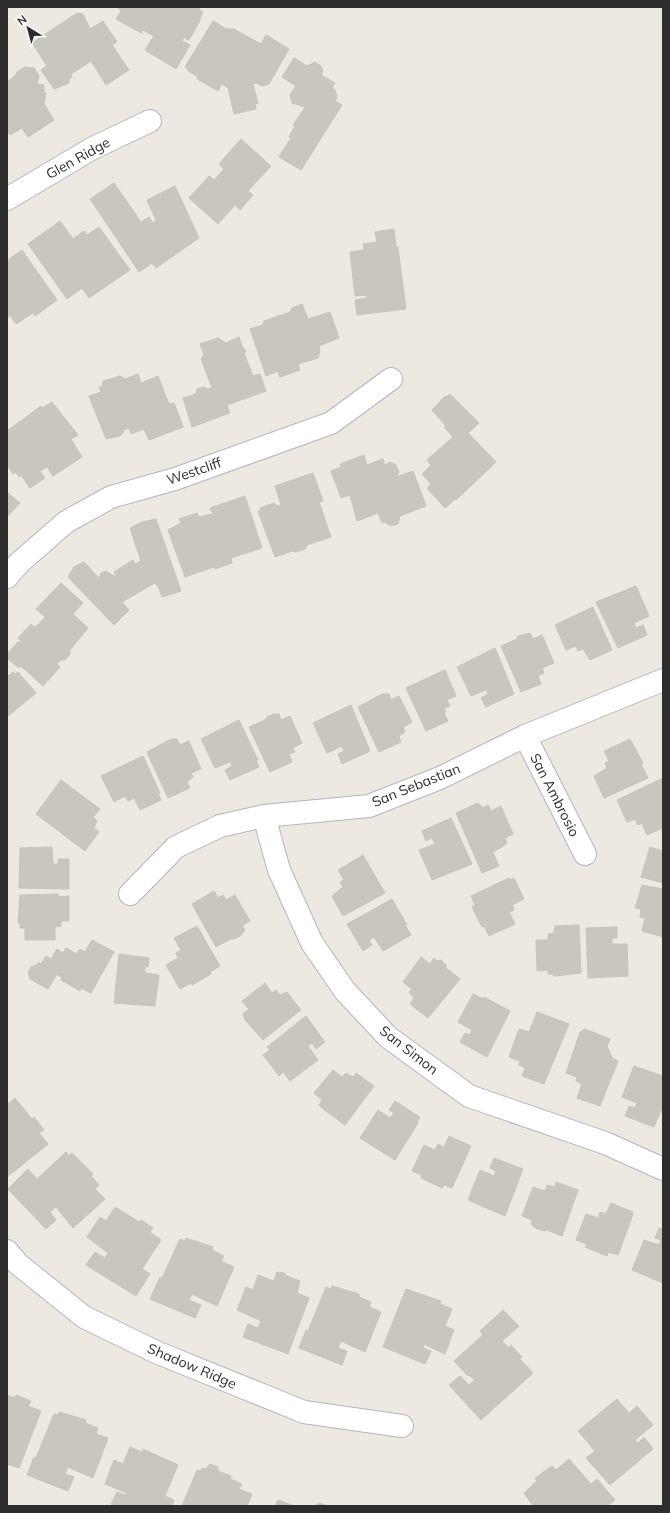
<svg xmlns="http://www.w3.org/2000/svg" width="670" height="1513" font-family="Mulish,sans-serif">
	<rect width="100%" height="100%" fill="#ede8e0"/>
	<g fill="#c9c6be" stroke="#c9c4ba">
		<path d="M117,7H200L199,10L203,12L200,17L201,18L191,37L188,40L184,37L182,41L190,45L176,69L145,50L154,36L143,30L141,33L116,19L121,11Z"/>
		<path d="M77,13L83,14L90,29L103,21L117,42L112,45L129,70L106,85L91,61L71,74L72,77L69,79V83L54,89L41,70L47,66L32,43Z"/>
		<path d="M213,21L226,29H234L261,44L266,35L289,49L269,84L262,86L256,83L253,84L258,103L255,104L256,109L234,114L228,88L222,84L218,91L197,79L198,77L187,70L188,69L185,67Z"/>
		<path d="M294,58L307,66L315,62L321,66L323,72L321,75L335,83L332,88L335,90L337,98L335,101L342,105L301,170L279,157L291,138L289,137L295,126L293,125L305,107L292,103L290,95L296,86L282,77Z"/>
		<path d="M25,67L34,68L39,76L37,84L44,85V93H46L44,104L54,120L28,137L22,128L12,134L10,135L7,131V82L15,76L17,72Z"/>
		<path d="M241,139L271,166L248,191L253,195L240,210L235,205L218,224L189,198L209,176L214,180L224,169L219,164Z"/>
		<path d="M114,183L141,222L149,217L153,223L156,220L147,200L175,186L199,238L156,268L152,263L139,272L90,199Z"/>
		<path d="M60,221L73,239L84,231L87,235L99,227L130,270L89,298L82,288L67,299L28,244Z"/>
		<path d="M394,229L396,247H398L406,309L357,315L355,300L367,298V295L355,296L350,252L364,250L363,244L377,242L375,232Z"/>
		<path d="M22,250L57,300L35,316L33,313L16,324L10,315L7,318V262L10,260L9,259Z"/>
		<path d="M302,304L308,319L330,312L339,338L319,346L320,351L318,358L298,364L300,370L280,377L278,371L266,376L250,329L263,325L264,321L290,312L292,308Z"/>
		<path d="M239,337L243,349L244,348L246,352L244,353L253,376L260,374L266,391L227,405L230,413L192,427L183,398L196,394L197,389L204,387L208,389L212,388L201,359L204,354L200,344L218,338L226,343Z"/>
		<path d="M138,374L141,383L158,376L169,404L174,403L183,427L149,440L144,429L131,434L129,428L123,430L124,432L120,436L106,439L89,396L101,392L99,387H102L103,381L120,376L125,379Z"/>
		<path d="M450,394L479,423L468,433L496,462L456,500L455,499L445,508L427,488L431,484L422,474L431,465L427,460L453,437L444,427L446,426L432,410L445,396L446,397Z"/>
		<path d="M52,402L78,435L71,439L82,457L53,476L47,467L40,471L45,478L30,488L21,475L19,477L16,472L13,474L7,465L9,461L7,459V431L41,406L42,408Z"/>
		<path d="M364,455L367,465L383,459L385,465L390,462L396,465L399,472L396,477L413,471L426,506L400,516L398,524L391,526L384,522L382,523L378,513L357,521L350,495L341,498L331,471L341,467L340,464Z"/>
		<path d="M313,473L323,501L319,502L331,537L307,545L305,549L296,552L292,551L275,557L258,511L261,510L260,508L274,503L277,506L281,505L275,486Z"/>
		<path d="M7,492L20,503L7,517Z"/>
		<path d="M245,496L262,548L231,558L232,563L215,569L214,567L185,577L168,530L181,523L179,519L197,513L199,517L213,514L210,508Z"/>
		<path d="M156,519L181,591L162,597L159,588L155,583L122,602L129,610L114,625L68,577L74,567L84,562L99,578L101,573L106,571L114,576L116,575L114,572L133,560L135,564L141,561L130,528L142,522Z"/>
		<path d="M61,583L83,603L73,614L88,628L70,650V654L65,660H61L57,664L60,667L43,686L21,666L19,668L7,658V654L18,642H22L18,638L31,624L34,627L38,625L45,617L36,609Z"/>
		<path d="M636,586L649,616L634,623L636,628L643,625L647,635L618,648L596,602Z"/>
		<path d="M593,607L612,650L590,660L583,649L578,651L576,646L566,650L555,625Z"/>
		<path d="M530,633L533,639L542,635L554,663L542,668L544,673L538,676L541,684L521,692L501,646L517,639L518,636Z"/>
		<path d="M495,648L514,694L486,707L481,698L488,694L486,690L471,696L457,667Z"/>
		<path d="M445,670L456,696L447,700L450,706L444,708L446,712L444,713L448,721L426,731L406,688Z"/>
		<path d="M13,672L15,674L18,672L36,693L7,717V677Z"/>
		<path d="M382,694H389L391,700L399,696L412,722L403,727L405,732L399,736L401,742L379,752L358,707Z"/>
		<path d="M351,705L370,751L342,764L338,754L344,751L342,746L327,753L313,723Z"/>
		<path d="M273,714H279L281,720L290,716L302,743L293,748L295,752L289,754L292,762L270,772L249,727L265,720L267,717Z"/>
		<path d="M239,720L258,760H256L259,767L230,780L225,770L232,766L230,762L215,768L201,739Z"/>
		<path d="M171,739H177L180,745L189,741L201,769L191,773L193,777L187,782L190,788L168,798L147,752Z"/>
		<path d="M630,739L643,763L641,764L648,778L604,798L594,776L607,768L605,763L609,761L604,751Z"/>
		<path d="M143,756L160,793L158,794L161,800L140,810L134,798L128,801L125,796L114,802L101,776Z"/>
		<path d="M663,778V828L647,835L642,823L638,825L635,819L627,822L617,800Z"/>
		<path d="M61,780L100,809L93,817L97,821L94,828L99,832L85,851L36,814Z"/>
		<path d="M478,803L483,808L488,805L491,811L501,806L513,834L505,838L507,843L502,847L495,851L492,850L499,866L482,873L456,813Z"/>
		<path d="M451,818L472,864L432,880L419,850L435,844L432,838L426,841L422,831Z"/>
		<path d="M52,847L53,864H58V859H69V889L19,888L20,848Z"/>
		<path d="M650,847L663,851V883L641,877Z"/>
		<path d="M363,855L385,893L343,916L332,896L343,887L340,882L344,880L338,870Z"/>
		<path d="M509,878L510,880L514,878L524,899L512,905L514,910L509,912L515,924L489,936L484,926L482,927L472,907L475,905L471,896Z"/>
		<path d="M642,885L663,889V937L642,931L645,918L640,917L641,909L635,908Z"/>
		<path d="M214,891L218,898L223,895L226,900L235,895L250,921L242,926L245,930L240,936L234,939H231L216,947L192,904Z"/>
		<path d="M58,894V897L69,896V921H61V926L55,927V940H25V928H20V924L18,922L20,895Z"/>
		<path d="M392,899L407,925H405L411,935L383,951L374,937L369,940L372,945L363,951L347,924Z"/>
		<path d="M579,925L581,973L554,976L552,974H548V970L537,971L536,940H548V934L554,933L555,926Z"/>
		<path d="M197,926L220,966L210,972L211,974L192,985L191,983L180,989L166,965L178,958L176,953L181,950L174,938Z"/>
		<path d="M617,927V938H612V944H627L628,976L588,978L586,928Z"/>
		<path d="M92,940L114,952L91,993L81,988L80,991L61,980L62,978L57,974L48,989L30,979L28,973L31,967L37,965L38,962L41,964L46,956L51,959L57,949L63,953L66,948L77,954L80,949L85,952Z"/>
		<path d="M119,954L149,958L148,967L145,966V973L159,975L155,1006L114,1003Z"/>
		<path d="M421,957L430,964L434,958L437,961L441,960L446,965V968L460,979L428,1018L410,1004L414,998L409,992L412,989L403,982Z"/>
		<path d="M265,983L272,993L276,990L280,995L287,992L301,1010L263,1040L245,1020L243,1014L249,1009L242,1001Z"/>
		<path d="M473,994L483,999L484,997L510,1011L487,1057L460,1042L465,1033L470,1035L472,1030L458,1022Z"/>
		<path d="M537,1012L569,1024L544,1084L522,1076L525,1069L524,1067L519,1065L520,1061L509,1057L519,1029L529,1032Z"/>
		<path d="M306,1016L325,1042L316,1049L312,1043L308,1046L318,1060L290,1081L283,1072L279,1076L263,1055L270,1050L267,1047Z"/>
		<path d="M585,1029L610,1039L607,1046L612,1058L618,1061L600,1106L577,1098L582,1084L576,1081L577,1077L566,1073L580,1032Z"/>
		<path d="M634,1066L663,1076V1106L654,1127L625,1116L629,1106L635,1108L637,1103L622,1097Z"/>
		<path d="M333,1070L342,1077L346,1073L353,1077L356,1073L374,1086L345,1125L323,1109L319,1105L322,1100L314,1093Z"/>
		<path d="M15,1098L32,1119L34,1117L44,1130L39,1133L48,1144L7,1177V1105Z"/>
		<path d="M395,1101L420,1117L417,1122L418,1123L395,1160L360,1138L378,1110L390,1118L394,1113L389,1110Z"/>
		<path d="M449,1136L471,1146L452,1188L444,1185L442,1188L421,1178L422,1175L412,1171L424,1145L435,1150L438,1144L444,1147Z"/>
		<path d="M66,1152L69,1156L72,1153L93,1174L91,1176L99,1185L95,1189L105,1199L73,1228L56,1207L50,1212L56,1220L46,1229L8,1189L28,1169L37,1179Z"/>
		<path d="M494,1158L523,1169L505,1216L468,1200L480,1170L494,1176L496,1171L490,1168Z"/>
		<path d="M556,1182L578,1190L562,1236L547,1230L544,1231L535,1228L531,1224L532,1220L522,1216L533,1187L545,1191L547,1185L555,1187Z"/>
		<path d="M611,1203L633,1212L632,1217L618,1255L608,1252L607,1256L585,1247L587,1244L576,1240L586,1214L598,1218L600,1212L606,1214Z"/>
		<path d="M115,1207L139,1222L141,1220L153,1228L150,1232L161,1240L142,1269L150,1274L136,1296L86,1265L95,1252L105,1258L108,1253L87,1237L100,1217L106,1221Z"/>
		<path d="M659,1228L663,1229V1283L632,1270L644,1240L659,1245L661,1240L655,1238Z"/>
		<path d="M186,1238L213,1247L212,1250L224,1256L221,1261L234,1267L217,1306L192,1294L189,1300L201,1305L195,1318L150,1299L160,1277L162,1278L180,1239L185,1241Z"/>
		<path d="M277,1272L284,1273L287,1276L300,1281L297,1293L309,1298L288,1354L243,1337L248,1324L258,1328L261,1321L237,1310L246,1287L253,1290L258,1275L274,1281Z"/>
		<path d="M332,1286L359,1294V1297L371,1302L369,1307L381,1312L365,1352L341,1341L338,1348L347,1351L342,1365L299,1348L306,1330L308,1331L326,1287L331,1289Z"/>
		<path d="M406,1289L441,1301L440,1304L452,1309L445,1326L454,1330L445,1354L424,1344L423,1348L431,1351L425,1364L383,1347Z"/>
		<path d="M503,1310L519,1326L502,1341L509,1348L511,1345L522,1357L520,1359L533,1373L481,1420L449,1385L460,1376L469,1385L475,1380L469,1375L468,1376L454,1361L483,1335L480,1331Z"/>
		<path d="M7,1395L15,1398L16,1395L31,1401L28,1406L41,1411L19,1468L7,1464Z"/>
		<path d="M617,1399L629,1413L637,1406L653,1425L635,1440L638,1443L644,1437L653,1449L610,1485L586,1458L595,1451L578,1431Z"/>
		<path d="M59,1412L86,1420L85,1423L98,1428L96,1434L108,1438L93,1478L68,1467L65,1474L74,1477L68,1491L27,1475L34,1457L36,1458L54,1414L58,1415Z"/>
		<path d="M130,1447L142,1452L143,1449L178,1465L165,1496L174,1500L172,1506H115L111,1504L117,1492L125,1495L127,1493L105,1484L114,1460L123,1464Z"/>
		<path d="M569,1459L591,1484L597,1479L615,1500L607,1506H533L524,1493L537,1481L535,1478L552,1466L556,1470Z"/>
		<path d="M210,1464L218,1467V1471L231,1476L230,1479L242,1484L239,1489L252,1494L247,1506H182L197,1470L201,1471L202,1468L206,1469Z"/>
		<path d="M278,1500L294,1506H275Z"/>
		<path d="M320,1503L328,1506H314Z"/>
	</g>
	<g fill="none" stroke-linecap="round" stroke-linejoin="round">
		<g stroke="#b3b5bf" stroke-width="24">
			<g id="minor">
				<path d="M7,199L93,148L150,121"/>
				<path d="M7,577L19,563L66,522L111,497L175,479L331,423L391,379"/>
				<path d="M525,736L585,854"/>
				<path d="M264,816L279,870L312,943L345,991L388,1037L469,1096L605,1143L663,1169"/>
				<path d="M130,894L176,847L220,826L264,816L369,806L440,778L525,736L663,680"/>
				<path d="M7,1251L18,1264L84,1317L156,1352L304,1412L402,1426"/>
			</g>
		</g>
		<use href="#minor" stroke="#fff" stroke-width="22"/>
	</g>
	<g text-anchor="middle" stroke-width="4" stroke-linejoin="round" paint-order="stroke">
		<g font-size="14" fill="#2d2d2d" stroke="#fff">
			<text transform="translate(78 158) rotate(-29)" y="5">Glen Ridge</text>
			<text transform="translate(194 471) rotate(-19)" y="5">Westcliff</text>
			<text transform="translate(416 785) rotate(-22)" y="5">San Sebastian</text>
			<text transform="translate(555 795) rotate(63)" y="5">San Ambrosio</text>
			<text transform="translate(409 1050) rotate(38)" y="5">San Simon</text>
			<text transform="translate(192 1366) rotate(23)" y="5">Shadow Ridge</text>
		</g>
	</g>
	<rect width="670" height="1513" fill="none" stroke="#2d2d2d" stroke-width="16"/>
	<g transform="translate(28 28) rotate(323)" stroke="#ffffff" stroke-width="3" paint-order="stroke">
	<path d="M0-3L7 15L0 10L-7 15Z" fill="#2d2d2d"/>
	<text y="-6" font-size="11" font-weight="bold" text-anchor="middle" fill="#2d2d2d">N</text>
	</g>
</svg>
